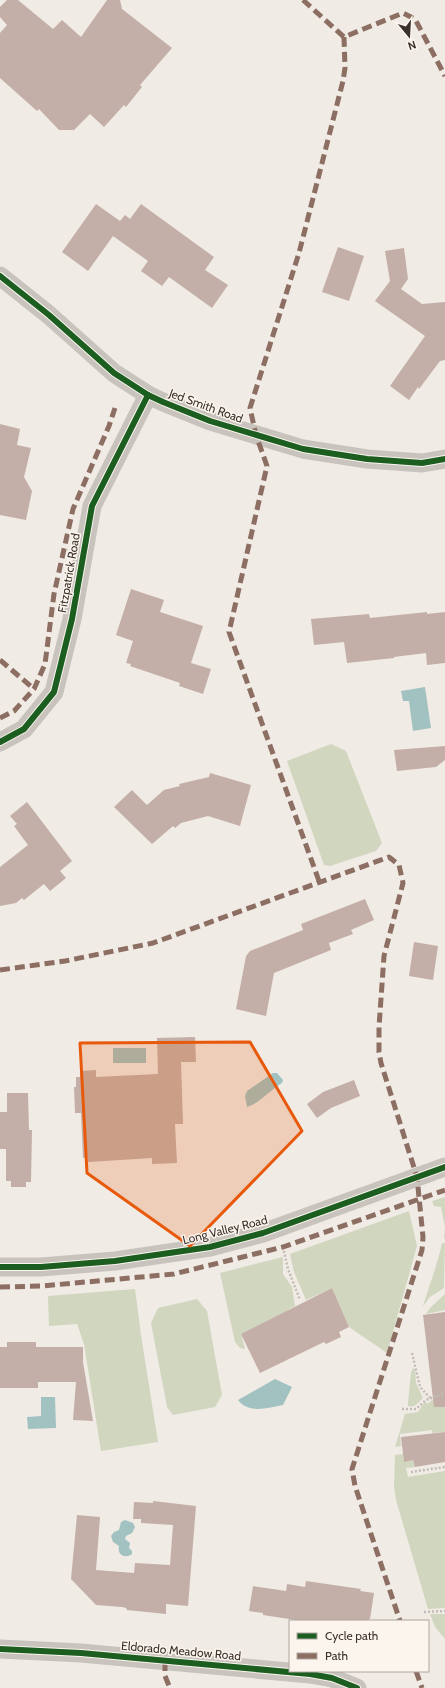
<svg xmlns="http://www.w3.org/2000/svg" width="445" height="1688" font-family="Cabin,sans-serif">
	<rect width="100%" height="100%" fill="#f0ebe5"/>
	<g fill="#d1d6bf">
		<path d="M331,744L346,751L382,843L376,851L330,866L324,865L287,761Z"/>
		<path d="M445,1197V1239H444L445,1227L441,1207L434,1206L432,1201Z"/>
		<path d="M409,1211L417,1246L387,1353L349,1327L332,1288L306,1300L294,1272L290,1254Z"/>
		<path d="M442,1243H445L444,1288L430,1297L423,1306C429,1285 438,1264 442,1243Z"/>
		<path d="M283,1257V1274L292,1287L295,1306L289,1309L290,1312L241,1334L245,1349L240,1348L235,1342L220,1273Z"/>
		<path d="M135,1289L141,1335L158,1442L101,1451L84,1344L77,1324L49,1326L48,1296Z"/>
		<path d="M445,1294V1310L426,1314L430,1308Z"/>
		<path d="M197,1299L207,1311L222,1395L215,1407L173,1415L167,1407L151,1323L158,1308Z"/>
		<path d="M413,1368L415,1370L416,1383L423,1398C418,1403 415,1408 408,1406V1403L411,1373Z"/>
		<path d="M445,1397V1432L432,1433V1430L400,1434L401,1446L395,1447L405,1414L418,1412L424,1403H429L432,1400L436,1401Z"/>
		<path d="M403,1454L404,1461L413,1460L415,1467L406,1468L408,1477L445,1471V1608L428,1609L396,1500L394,1486L395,1455Z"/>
		<path d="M430,1614H445V1639L435,1627Z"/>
	</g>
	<g fill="#a1c2c1">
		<path d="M425,687L431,728L413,731L409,701H403L401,691Z"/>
		<rect x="113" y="1048" width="33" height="15"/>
		<path d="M273,1073H277L283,1080L282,1083C270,1090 260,1103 247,1107L245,1096L247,1091Z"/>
		<path d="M275,1379L292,1387L283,1405C267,1408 249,1414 238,1400Z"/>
		<path d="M41,1397H55L56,1428L28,1429L27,1417L41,1416Z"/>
		<path d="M125,1520L133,1523L135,1527L132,1533L126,1536L125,1539L130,1543L129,1548L132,1551V1554C125,1559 117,1555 119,1546L113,1542L111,1536L114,1532L119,1530L121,1522Z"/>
	</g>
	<g fill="#c3afa7">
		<path d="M7,0H18L53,29L62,20L81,37L107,0H120L122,9L172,48L140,85L142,87L126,107L124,105L104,127L90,114L74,130H59L39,109L37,111L0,78V33L7,25L0,17V7Z"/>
		<path d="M96,204L120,221L125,215L130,219L141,204L214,257L205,270L228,285L212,308L169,277L162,286L141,271L148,261L113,236L88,271L62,252Z"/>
		<path d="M338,247L364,256L349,301L322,292Z"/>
		<path d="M404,248L408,279L401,289L422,304L445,302V360L440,361L419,389L418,387L409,400L390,386L425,336L375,301L390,281L385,251Z"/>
		<path d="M0,424L20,429L17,445L31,448L24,477L32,491L26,520L0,515Z"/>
		<path d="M131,589L164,600L160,612L203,626L191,663L211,669L203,694L179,686L180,683L130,666L131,664L126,663L133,641L116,635Z"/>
		<path d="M427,612V614L445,612V663L427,665L426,653L394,657V658L347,663L344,642L314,645L311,619L369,614L370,618Z"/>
		<path d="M445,746V760L436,767L397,771L394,750Z"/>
		<path d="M210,773L251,785L240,826L208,816L181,823L175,828L173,826L152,844L114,807L132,790L147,805L164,790L180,786L179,784L209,777Z"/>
		<path d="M27,802L72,861L60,871L66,878L50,891L44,884L24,900L22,898L16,903L0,906V867L28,845L14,826L17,824L10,816Z"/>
		<path d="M365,899L374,920L351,930L353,934L329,943L331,950L274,973L266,1016L236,1009L246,956L250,951L303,930L301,924Z"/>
		<path d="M414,942L438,946L433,980L409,976Z"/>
		<path d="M195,1037L196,1062H181L183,1124H175L177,1163L152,1164V1158L88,1162V1157L83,1158L81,1113H75L74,1087H76V1077H80V1071L96,1070V1077L158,1074L157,1038Z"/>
		<path d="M354,1080L360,1096L331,1108L317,1118L307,1104L323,1092Z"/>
		<path d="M7,1093H28L29,1130H32L31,1182H26V1187H11V1181H6V1149H0V1112H7Z"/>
		<path d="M332,1288L349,1327L339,1332L341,1337L326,1344L324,1342L260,1373L241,1334Z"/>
		<path d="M445,1312V1407H434L423,1315Z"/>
		<path d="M7,1342H36V1347H83V1362L93,1421L73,1420L76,1382H38V1388H0V1347H7Z"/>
		<path d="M445,1432V1462L415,1467L413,1460L404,1462L401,1437Z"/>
		<path d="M153,1501L196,1506L188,1606L166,1604V1614L127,1610L126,1608L122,1607L96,1605L71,1579L77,1515L100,1517L96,1570L134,1573L135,1563L170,1565L173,1525L141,1523V1519H133L134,1502L153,1503Z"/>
		<path d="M306,1581L361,1589L360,1591L374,1593L370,1619H369L368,1621H302L263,1615V1613L249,1611L253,1586L286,1591L287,1584L305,1587Z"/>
	</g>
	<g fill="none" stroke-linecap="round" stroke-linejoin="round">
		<g stroke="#c2bbb6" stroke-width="2.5" stroke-dasharray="2 2" stroke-linecap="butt">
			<path d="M283,1247L288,1269L300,1300"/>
			<path d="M412,1353L420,1387L430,1398"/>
			<path d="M402,1409H416L426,1400L445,1393"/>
			<path d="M411,1472L445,1467"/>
			<path d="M424,1612L445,1611"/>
		</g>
		<g stroke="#c9c3be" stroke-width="19">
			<path d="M0,276L49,315L114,373L148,395L163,402L210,421L303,449L367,459L422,463L445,459"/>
			<path d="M0,742L24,729L54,692L72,619L92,506L148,395"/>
			<path d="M0,1267H41L115,1261L210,1247L263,1233L445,1167"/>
			<path d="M0,1649L81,1653L310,1674L332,1678L357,1688"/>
		</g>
		<g stroke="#8d6e63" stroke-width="5" stroke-dasharray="10 5" stroke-linecap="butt">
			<path d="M303,0L344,37L403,13L415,19L445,76"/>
			<path d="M0,660L34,689"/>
			<path d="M0,718L14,711L34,689L45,664L54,594L73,509L109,426L115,408"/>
			<path d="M319,881L229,632L267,466L256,435L250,408L299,253L343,81L345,68L344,37"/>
			<path d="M0,970L65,961L153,943L389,857L399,865L403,883L384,956L379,1027V1052L381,1063L417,1177L423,1237L422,1250L352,1469L355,1486L400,1621"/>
			<path d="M0,1287L42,1286L174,1274L283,1247L445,1190"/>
			<path d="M165,1661V1676L170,1688"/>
			<path d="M416,1671L422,1688"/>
		</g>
		<g stroke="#fbf5ee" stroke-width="8">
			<g id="cycleway">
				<path d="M0,276L49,315L114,373L148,395L163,402L210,421L303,449L367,459L422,463L445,459"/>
				<path d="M0,742L24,729L54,692L72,619L92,506L148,395"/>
				<path d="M0,1267H41L115,1261L210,1247L263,1233L445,1167"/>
				<path d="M0,1649L81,1653L310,1674L332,1678L357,1688"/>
			</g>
		</g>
		<use href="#cycleway" stroke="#1b5e20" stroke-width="6"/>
	</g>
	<path fill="#e8590c" fill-opacity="0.2" stroke="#e8590c" stroke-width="3" stroke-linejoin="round" d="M250,1042L302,1131L190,1246L87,1173L80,1043Z"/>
	<g text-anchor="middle" stroke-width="3" stroke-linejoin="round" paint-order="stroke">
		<g font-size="12" fill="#3b302b" stroke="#fbf5ee">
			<text transform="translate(206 406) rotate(20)" y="4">Jed Smith Road</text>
			<text transform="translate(69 573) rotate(-80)" y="4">Fitzpatrick Road</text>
			<text transform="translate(225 1230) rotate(-14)" y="4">Long Valley Road</text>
			<text transform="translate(181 1651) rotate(5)" y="4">Eldorado Meadow Road</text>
		</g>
	</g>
	<rect x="289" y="1620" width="140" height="52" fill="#fbf5ee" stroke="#aea6a0"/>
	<rect x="297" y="1633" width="20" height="6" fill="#1b5e20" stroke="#aea6a0"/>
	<text x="325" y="1640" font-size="12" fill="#3b302b">Cycle path</text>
	<rect x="297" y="1653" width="20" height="6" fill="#8d6e63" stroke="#aea6a0"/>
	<text x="325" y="1660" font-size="12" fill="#3b302b">Path</text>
	<g transform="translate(409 36) rotate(162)" stroke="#fbf5ee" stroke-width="3" paint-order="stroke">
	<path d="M0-3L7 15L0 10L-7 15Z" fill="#3b302b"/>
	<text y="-6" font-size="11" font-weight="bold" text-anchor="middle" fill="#3b302b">N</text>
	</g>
</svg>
